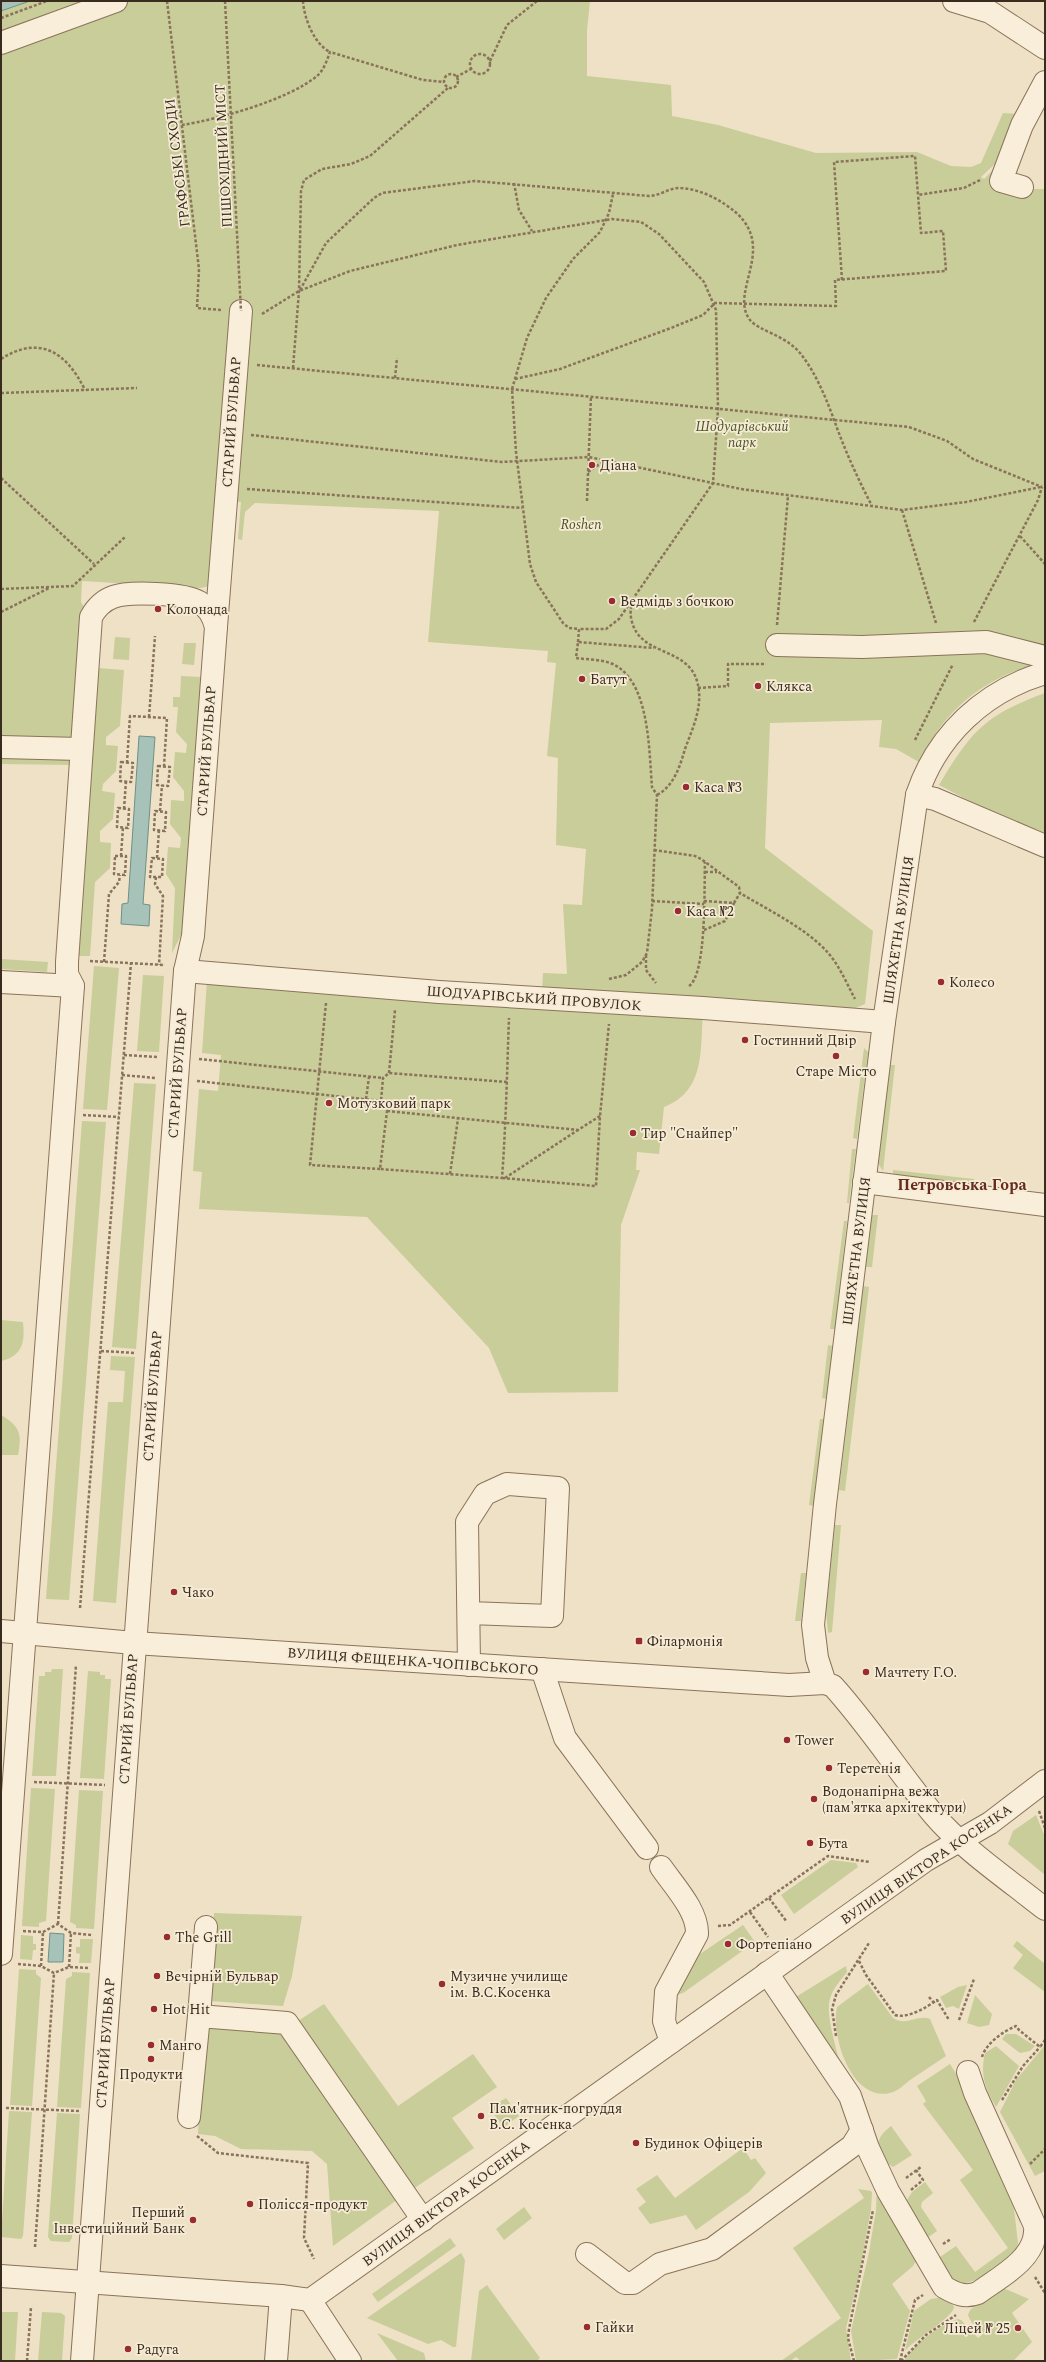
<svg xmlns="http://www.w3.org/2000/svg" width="1046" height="2362" font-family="Spectral,serif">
	<rect width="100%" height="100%" fill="#eee1c6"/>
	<g fill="#c8cd99">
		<path d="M30,1H590L587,30V76L671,85L672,116L718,125L816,153L917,152L951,166L971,167L981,163L1003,113L1019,114L998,161L981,177L984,179L1001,162L1011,189H1045V662C998,673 959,697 933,738C928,746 924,754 919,762L896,749L879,747L882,720L770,723L765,848L873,931L865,1004L853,1009L703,1012C700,1049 706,1091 664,1107L659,1154L637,1152L636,1170H640L621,1225L618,1392L508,1393L489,1348L367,1217L199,1209L202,1172L193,1171L199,1089L218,1091L221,1055L202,1053L207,981L542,993L543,973L567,974L563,904L582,905L586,849L556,845L558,758L547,756L556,663L547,662L548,651L428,642L439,511L255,503L245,512L242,540L238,539L241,502L231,501L210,586L200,588L82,581L81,602L84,607L74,765L1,764V11Z"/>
		<path d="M115,637L130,638L129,660L113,659Z"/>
		<path d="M184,643H196L194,665L182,664Z"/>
		<path d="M98,668L124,670L120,726L106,737V745L118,746L116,771L103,784L102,791L115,793L113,819L100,831V842L111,843L110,868L95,882L90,956H78Z"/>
		<path d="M181,676L201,677L185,927L172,953L175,888L166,874L168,847L180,848L181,838L170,824L171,800L184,801V791L173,777L175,752L186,753L187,744L176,732L178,707H173V697H180Z"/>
		<path d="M1045,693V833L983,808L939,785C971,731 985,715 1045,693Z"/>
		<path d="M1,959L48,962L47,972L1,969Z"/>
		<path d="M94,966L119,968L107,1110L83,1109Z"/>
		<path d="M143,975L164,976L159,1052L137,1051Z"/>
		<path d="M864,1048L868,1052L857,1139L853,1138Z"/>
		<path d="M890,1065H895L883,1171L878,1163V1157Z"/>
		<path d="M134,1083L156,1084L136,1349L112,1347Z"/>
		<path d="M82,1121L106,1122L69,1600L46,1599Z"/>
		<path d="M852,1149H856L849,1203H847Z"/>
		<path d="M893,1170L974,1179V1186L893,1175Z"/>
		<path d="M871,1215H878L872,1267H865Z"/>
		<path d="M844,1221H847L835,1329H830Z"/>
		<path d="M863,1286L869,1287L845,1491L839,1490Z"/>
		<path d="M1,1320L23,1322C25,1341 23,1356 1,1361Z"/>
		<path d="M828,1345L833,1346L827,1399L822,1398Z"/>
		<path d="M111,1356L135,1357L116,1603L93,1601L108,1402H123L125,1371L110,1370Z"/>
		<path d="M1,1415C20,1426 22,1434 18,1455H1Z"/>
		<path d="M820,1419H825L814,1506L809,1505Z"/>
		<path d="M835,1525H841L832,1632L828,1633L826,1611Z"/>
		<path d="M801,1573H806L801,1621H795Z"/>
		<path d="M52,1669H63L56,1776H32L39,1676H45V1672H51Z"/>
		<path d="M88,1671L100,1672V1675H105V1679H111L104,1779L80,1778Z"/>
		<path d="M31,1788L55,1789L46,1921L39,1923V1927L22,1926Z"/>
		<path d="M79,1790L103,1791L94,1929L76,1928V1925L70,1922Z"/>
		<path d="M1036,1815L1045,1837V1875L1008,1844L1013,1831Z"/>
		<path d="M831,1860L856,1863L858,1867L794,1914L781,1895Z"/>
		<path d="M214,1913L302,1916L292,1976L283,2006L210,2001Z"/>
		<path d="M743,1925L755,1942L683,1993L676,1995L697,1956Z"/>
		<path d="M21,1935L33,1936V1944H36V1950H33L32,1960L20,1959Z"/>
		<path d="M80,1939H93L91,1963H79L80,1954L76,1953V1947H80Z"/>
		<path d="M1017,1941L1045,1964V1992L1013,1968L1023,1955L1013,1946Z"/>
		<path d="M846,1966L847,1972C827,1996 826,2002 832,2032C835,2044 837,2056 843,2068L791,2000Z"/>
		<path d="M19,1969L36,1970V1974L41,1978L32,2106L10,2105Z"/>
		<path d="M72,1972L90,1973L81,2108L57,2107L66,1979L72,1976Z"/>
		<path d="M868,1984L893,2018C906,2027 917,2014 930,2019L946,2056C934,2064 922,2072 910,2080C905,2084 899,2090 893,2092C853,2106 830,2036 837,2007Z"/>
		<path d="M967,1985L959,2009L953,2006L946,2008L940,1997L958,1987Z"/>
		<path d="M975,1995L992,2014L989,2025L979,2027L967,2023Z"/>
		<path d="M324,2004L398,2106L473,2054L497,2087L452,2118L474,2148L410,2191L295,2023Z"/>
		<path d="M204,2026L285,2027L401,2197L333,2246L327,2164L312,2151L241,2149L215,2136L198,2134Z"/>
		<path d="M1006,2034H1016L1035,2046L1030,2051L1020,2053L1002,2039Z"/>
		<path d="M1045,2045V2171L1035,2176L1000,2112L1016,2080Z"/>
		<path d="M996,2046L1019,2066L996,2107C985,2089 980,2074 985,2053Z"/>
		<path d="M950,2064L974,2103L1012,2192L1018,2243C1016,2261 972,2288 955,2283L940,2257L956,2246L975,2272L1008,2248L960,2180L973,2170L923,2104L926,2101L917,2086Z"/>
		<path d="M506,2098L519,2116L504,2127L489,2108Z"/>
		<path d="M9,2111L32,2112L23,2236L21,2239L1,2237Z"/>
		<path d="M57,2113L80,2114L72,2238L69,2242L51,2241L48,2237Z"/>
		<path d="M891,2126L912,2155L893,2167L886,2162C877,2144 874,2140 891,2126Z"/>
		<path d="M743,2148L751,2160L755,2158L766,2173L749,2192L696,2230L686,2215L650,2224L638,2208L646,2202L636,2189L657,2175L675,2198Z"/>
		<path d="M925,2182L933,2193L922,2202L921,2207L937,2231L927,2238L907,2200L912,2192Z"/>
		<path d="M877,2186L916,2261L913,2266L892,2284L910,2311L897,2359L856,2361L851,2331L869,2252L876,2210Z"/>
		<path d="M858,2189L871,2191L872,2193L871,2209L858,2280L846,2328L851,2361H801L796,2357L790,2361H781L841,2318L793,2248L864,2198Z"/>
		<path d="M524,2207L532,2218L504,2240L496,2229Z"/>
		<path d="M450,2238L456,2246L378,2302L372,2294Z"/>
		<path d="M461,2253L465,2260L456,2347H453L441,2340L428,2344L367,2318Z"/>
		<path d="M487,2285L540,2358L537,2361H471L479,2291Z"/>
		<path d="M1003,2288L1029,2299L1012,2313L1032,2342L1013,2361H904C916,2342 937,2327 958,2319L961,2320L978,2338L984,2333C977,2329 971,2323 968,2315L970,2310Z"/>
		<path d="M944,2297H949L954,2307C954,2317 913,2340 905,2351L914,2311L931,2299Z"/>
		<path d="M1,2312H18L15,2361H1Z"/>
		<path d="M42,2312L61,2313L65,2316L62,2361H38Z"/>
		<path d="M377,2333L424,2353L426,2361H398Z"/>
	</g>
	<g fill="#a7c2b9" stroke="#6e9087">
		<path d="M1,1H30L1,11Z"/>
		<path d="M139,736L155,737L143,904L150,905L149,926L121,924L122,904L128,903Z"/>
		<path d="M50,1933L64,1934L63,1962H48Z"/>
	</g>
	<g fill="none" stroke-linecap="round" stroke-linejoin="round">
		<g stroke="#8a735b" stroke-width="24">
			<g id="minor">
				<path d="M954,1L990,12L1045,48"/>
				<path d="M1,43L116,1"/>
				<path d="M1022,187L1001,181L1022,125L1045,82"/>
				<path d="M216,627L241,311"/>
				<path d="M777,645L862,647L986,642L1045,657"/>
				<path d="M1045,673C984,691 937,735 917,795L884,1022L825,1504L813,1625L817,1658L825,1683L833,1686C870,1727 899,1773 934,1815C963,1849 1010,1881 1045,1909"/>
				<path d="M1,747L80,749"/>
				<path d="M917,795L935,799L1045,846"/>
				<path d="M185,971L439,992L703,1008L884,1022"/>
				<path d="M1,982L73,986"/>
				<path d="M864,1182L1045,1205"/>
				<path d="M1,1631L134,1643L789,1685L825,1683"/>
				<path d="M469,1665L467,1522L485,1494L507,1484L558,1488L552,1616L469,1613"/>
				<path d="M542,1669L565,1738L647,1848"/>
				<path d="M661,1867C674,1886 698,1911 697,1934L666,1992L664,2021L671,2042"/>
				<path d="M1,1954L73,986L67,974V962L91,617C96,608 102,601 113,597C128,591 185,593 199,602C209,608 213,616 216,627L193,936L185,971L82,2361"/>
				<path d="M767,1973L850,2096L868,2148L888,2191L944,2287C956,2294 965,2298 978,2293C998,2278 1034,2260 1035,2232C1036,2227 1033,2221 1031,2217L975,2093L968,2072"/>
				<path d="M199,2016L206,1927"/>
				<path d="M189,2117L199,2016L287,2023L423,2220"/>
				<path d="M587,2254L625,2283H633L660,2264L712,2249L852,2146L862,2130"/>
				<path d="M1,2276L281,2296L310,2300L926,1860L990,1823L1045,1781"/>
				<path d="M310,2300L350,2361"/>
				<path d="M276,2361L281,2296"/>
			</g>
		</g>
		<g stroke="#8a735b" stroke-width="2.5" stroke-dasharray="3 2" stroke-linecap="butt">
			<path d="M167,1L199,269L197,308L221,310"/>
			<path d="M303,1C304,18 314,44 330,52"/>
			<path d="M1,18L47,1"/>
			<circle cx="480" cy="64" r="10"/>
			<path d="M490,61L507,25L537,1"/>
			<circle cx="451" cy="81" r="7"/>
			<path d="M456,77L471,69"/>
			<path d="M182,125C219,119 288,100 317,76C324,70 327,60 330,52L423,80L444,82"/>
			<path d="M514,183L519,210L532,231"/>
			<path d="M842,280L834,162L915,156L918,195L964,188L980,180"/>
			<path d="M300,290L326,243L374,198L382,193L475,181L649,196C660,196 670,187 681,188C697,189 713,196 726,205C784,243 727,290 750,320C759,331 785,335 800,353C817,374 828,403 837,428C847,455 859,481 872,506"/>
			<path d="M714,303L836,306L835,280L946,271L943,231L921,233L918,195"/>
			<path d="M262,314L299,291L350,271L457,245L612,219L641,222L659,234L704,282L716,310L718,409L713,483L619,619L606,629H579"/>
			<path d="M1,359C40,334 67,353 85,390"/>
			<path d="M257,365L909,427L947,441L973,459L1042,487"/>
			<path d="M293,368L299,291L301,191L304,180L322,169L351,164L370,156L449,87"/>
			<path d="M395,378L397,358"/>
			<path d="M515,379L560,369L671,328L703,315L714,304"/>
			<path d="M1,393L137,388"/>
			<path d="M251,435L502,462L589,457L741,489L902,510L966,502L1041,487"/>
			<path d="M588,472L604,461"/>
			<path d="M1,478L94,564"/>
			<path d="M247,489L522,508"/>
			<path d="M587,501L591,396"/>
			<path d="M902,510L936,623"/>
			<path d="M1020,536L1045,564"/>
			<path d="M1,589L73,586L125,537"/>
			<path d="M633,601C630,608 630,615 632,622C641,656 687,647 697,681C704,705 693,727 685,749C680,766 674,786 657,795"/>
			<path d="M1,612L49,588"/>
			<path d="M974,622L1038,500L1042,487"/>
			<path d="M777,625L788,496"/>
			<path d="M578,642L579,629L569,628L563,623L536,582L530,564L516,452L512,389L527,338L546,298L573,259L600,232L609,213L613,194"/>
			<path d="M698,688L728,686V664H766"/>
			<path d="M149,717L155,636"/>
			<path d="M915,740L953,664"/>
			<path d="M121,762L133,763L131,782L120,781Z"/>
			<path d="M127,763L130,716L167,718L164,766"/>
			<path d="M158,766L170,767L168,786L157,785Z"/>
			<path d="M118,808L129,809L128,828L117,827Z"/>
			<path d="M124,809L126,781"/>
			<path d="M155,811L166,812L165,831L154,830Z"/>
			<path d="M160,811L162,785"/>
			<path d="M654,850L695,856L701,859L739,887L740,893"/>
			<path d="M115,856H126L125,875L114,874Z"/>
			<path d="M121,856L123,827"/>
			<path d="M152,858L163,859L162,877H150Z"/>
			<path d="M157,858L159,830"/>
			<path d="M705,872H717"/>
			<path d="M156,877L155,884L163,896L159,965"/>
			<path d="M652,901L704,904"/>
			<path d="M704,901L734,903L740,893C768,910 808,929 829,954C840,967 847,984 855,999"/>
			<path d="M704,930L725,921L734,903"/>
			<path d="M646,955V970L656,983"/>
			<path d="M90,961L165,965"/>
			<path d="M104,962L109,894L119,882L120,875"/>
			<path d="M609,979L626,975L642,962L647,953L652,909L657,795L652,787C649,753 650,688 618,667C607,659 589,660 576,658L578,642L654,648"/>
			<path d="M689,986C707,974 704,885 705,862"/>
			<path d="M326,1003L310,1165L380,1169"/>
			<path d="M124,1055L158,1057"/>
			<path d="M199,1059L383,1078"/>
			<path d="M389,1073L395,1010"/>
			<path d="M122,1075L156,1078"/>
			<path d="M197,1081L381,1101"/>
			<path d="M507,1082L389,1073L383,1078L381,1101L387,1111L380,1169L502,1178C506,1124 507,1071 509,1018"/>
			<path d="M366,1099L369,1077"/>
			<path d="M387,1111L578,1130L600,1116"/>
			<path d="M83,1115L119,1117"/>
			<path d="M450,1174L458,1119"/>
			<path d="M502,1178L596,1186L600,1116L609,1024"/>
			<path d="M505,1178L578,1130"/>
			<path d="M101,1351L136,1353"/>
			<path d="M80,1608L131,963"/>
			<path d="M34,1782L105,1785"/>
			<path d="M1039,1811L1045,1828"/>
			<path d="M769,1898L787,1922"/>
			<path d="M750,1912L768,1937"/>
			<path d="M58,1924L76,1665"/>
			<path d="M718,1926L730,1925L828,1856L870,1862"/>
			<path d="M23,1931L43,1932L58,1924L71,1933L92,1935"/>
			<path d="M859,1961L866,1975L895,2015C908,2019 927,2007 937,2000L949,2020"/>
			<path d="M18,1964L41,1966L54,1973L69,1967L90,1968"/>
			<path d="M41,1966L43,1932"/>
			<path d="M69,1967L71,1933"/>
			<path d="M929,1997L934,2003"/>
			<path d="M959,2020L974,1979"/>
			<path d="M836,2036L832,2009L836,1995L869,1943"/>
			<path d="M982,2057C986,2043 1004,2031 1016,2026L1019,2030L1040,2047L1045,2040"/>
			<path d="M1002,2100L1023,2066L1040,2047"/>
			<path d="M6,2108L79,2111"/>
			<path d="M197,2136L218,2153L308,2163L304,2238L314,2259"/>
			<path d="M1030,2164L1045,2149"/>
			<path d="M906,2178L921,2167"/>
			<path d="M911,2190L923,2180L916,2170"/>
			<path d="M943,2244L951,2239"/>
			<path d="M35,2247L54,1973"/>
			<path d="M1035,2277L1045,2293"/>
			<path d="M27,2361L31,2307"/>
			<path d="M854,2361L848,2338L849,2329L873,2210"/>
			<path d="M900,2361L915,2300L923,2295"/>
			<path d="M901,2361L926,2335L956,2315"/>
		</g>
		<use href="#minor" stroke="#f9eed9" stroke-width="22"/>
		<path stroke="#8a735b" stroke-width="2.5" stroke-dasharray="3 2" stroke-linecap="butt" d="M225,1L241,311"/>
	</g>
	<g fill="#982c30" stroke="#f6ebd5" stroke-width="1.5">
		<circle cx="592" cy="465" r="4"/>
		<circle cx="612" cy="601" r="4"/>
		<circle cx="158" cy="609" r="4"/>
		<circle cx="582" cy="679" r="4"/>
		<circle cx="758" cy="686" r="4"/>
		<circle cx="686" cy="787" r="4"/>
		<circle cx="678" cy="911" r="4"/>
		<circle cx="941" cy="982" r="4"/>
		<circle cx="745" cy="1040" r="4"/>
		<circle cx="836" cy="1056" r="4"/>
		<circle cx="329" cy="1103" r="4"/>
		<circle cx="633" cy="1133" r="4"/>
		<circle cx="174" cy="1592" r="4"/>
		<rect x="635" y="1637" width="8" height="8" rx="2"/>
		<circle cx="866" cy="1672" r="4"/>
		<circle cx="787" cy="1740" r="4"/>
		<circle cx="829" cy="1768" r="4"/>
		<circle cx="814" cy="1799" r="4"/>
		<circle cx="810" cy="1843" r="4"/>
		<circle cx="167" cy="1937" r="4"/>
		<circle cx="728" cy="1944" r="4"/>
		<circle cx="157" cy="1976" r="4"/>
		<circle cx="442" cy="1984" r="4"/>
		<circle cx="154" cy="2009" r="4"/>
		<circle cx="151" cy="2045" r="4"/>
		<circle cx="151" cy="2059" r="4"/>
		<circle cx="481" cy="2116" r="4"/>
		<circle cx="636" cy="2143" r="4"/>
		<circle cx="250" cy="2204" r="4"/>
		<circle cx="193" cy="2220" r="4"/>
		<circle cx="587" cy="2327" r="4"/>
		<circle cx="1018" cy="2328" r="4"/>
		<circle cx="128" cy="2349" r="4"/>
	</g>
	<g text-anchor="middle" stroke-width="3.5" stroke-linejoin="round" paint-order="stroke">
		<g font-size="14" fill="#3a2b1f" stroke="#f6ebd5">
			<text transform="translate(223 156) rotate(-93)" y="5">ПІШОХІДНИЙ МІСТ</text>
			<text transform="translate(177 163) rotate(-97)" y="5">ГРАФСЬКІ СХОДИ</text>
			<text transform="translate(231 422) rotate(-86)" y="5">СТАРИЙ БУЛЬВАР</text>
			<text transform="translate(206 751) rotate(-86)" y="5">СТАРИЙ БУЛЬВАР</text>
			<text transform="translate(898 930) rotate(-82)" y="5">ШЛЯХЕТНА ВУЛИЦЯ</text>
			<text transform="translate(534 998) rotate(4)" y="5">ШОДУАРІВСЬКИЙ ПРОВУЛОК</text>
			<text transform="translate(177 1073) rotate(-86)" y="5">СТАРИЙ БУЛЬВАР</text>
			<text transform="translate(856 1251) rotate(-83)" y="5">ШЛЯХЕТНА ВУЛИЦЯ</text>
			<text transform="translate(152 1396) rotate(-86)" y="5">СТАРИЙ БУЛЬВАР</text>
			<text transform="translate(413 1661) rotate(4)" y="5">ВУЛИЦЯ ФЕЩЕНКА-ЧОПІВСЬКОГО</text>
			<text transform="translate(128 1719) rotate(-86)" y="5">СТАРИЙ БУЛЬВАР</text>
			<text transform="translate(926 1864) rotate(-34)" y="5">ВУЛИЦЯ ВІКТОРА КОСЕНКА</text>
			<text transform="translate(105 2043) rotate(-86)" y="5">СТАРИЙ БУЛЬВАР</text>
			<text transform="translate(446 2203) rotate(-36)" y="5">ВУЛИЦЯ ВІКТОРА КОСЕНКА</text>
		</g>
		<g font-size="14" font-style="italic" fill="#4b5626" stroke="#f6ebd5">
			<text x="742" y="431">Шодуарівський<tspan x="742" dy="16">парк</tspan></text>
			<text x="581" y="529">Roshen</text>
		</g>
		<g font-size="14" fill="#3a2b1f" stroke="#f6ebd5" text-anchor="start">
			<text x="600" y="470">Діана</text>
			<text x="620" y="606">Ведмідь з бочкою</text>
			<text x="166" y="614">Колонада</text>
			<text x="590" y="684">Батут</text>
			<text x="766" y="691">Клякса</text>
			<text x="694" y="792">Каса №3</text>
			<text x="686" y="916">Каса №2</text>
			<text x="949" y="987">Колесо</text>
			<text x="753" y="1045">Гостинний Двір</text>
			<text x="836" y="1076" text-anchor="middle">Старе Місто</text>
			<text x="337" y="1108">Мотузковий парк</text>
			<text x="641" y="1138">Тир "Снайпер"</text>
			<text x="182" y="1597">Чако</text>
			<text x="647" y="1646">Філармонія</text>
			<text x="874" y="1677">Мачтету Г.О.</text>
			<text x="795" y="1745">Tower</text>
			<text x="837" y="1773">Теретенія</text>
			<text x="822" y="1796">Водонапірна вежа<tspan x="822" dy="16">(пам'ятка архітектури)</tspan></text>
			<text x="818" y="1848">Бута</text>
			<text x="175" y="1942">The Grill</text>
			<text x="736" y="1949">Фортепіано</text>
			<text x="165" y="1981">Вечірній Бульвар</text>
			<text x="450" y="1981">Музичне училище<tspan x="450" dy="16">ім. В.С.Косенка</tspan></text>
			<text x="162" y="2014">Hot Hit</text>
			<text x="159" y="2050">Манго</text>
			<text x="151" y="2079" text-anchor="middle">Продукти</text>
			<text x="489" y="2113">Пам'ятник-погруддя<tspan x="489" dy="16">В.С. Косенка</tspan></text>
			<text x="644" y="2148">Будинок Офіцерів</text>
			<text x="258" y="2209">Полісся-продукт</text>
			<text x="185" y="2217" text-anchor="end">Перший<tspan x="185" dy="16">Інвестиційний Банк</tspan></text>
			<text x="595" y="2332">Гайки</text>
			<text x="1010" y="2333" text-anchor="end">Ліцей № 25</text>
			<text x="136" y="2354">Радуга</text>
		</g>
		<g font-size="16" font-weight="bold" fill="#662c1f" stroke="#f6ebd5">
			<text x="962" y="1190">Петровська Гора</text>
		</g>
	</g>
	<rect width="1046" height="2362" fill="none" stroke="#3a2b1f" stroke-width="4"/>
</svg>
